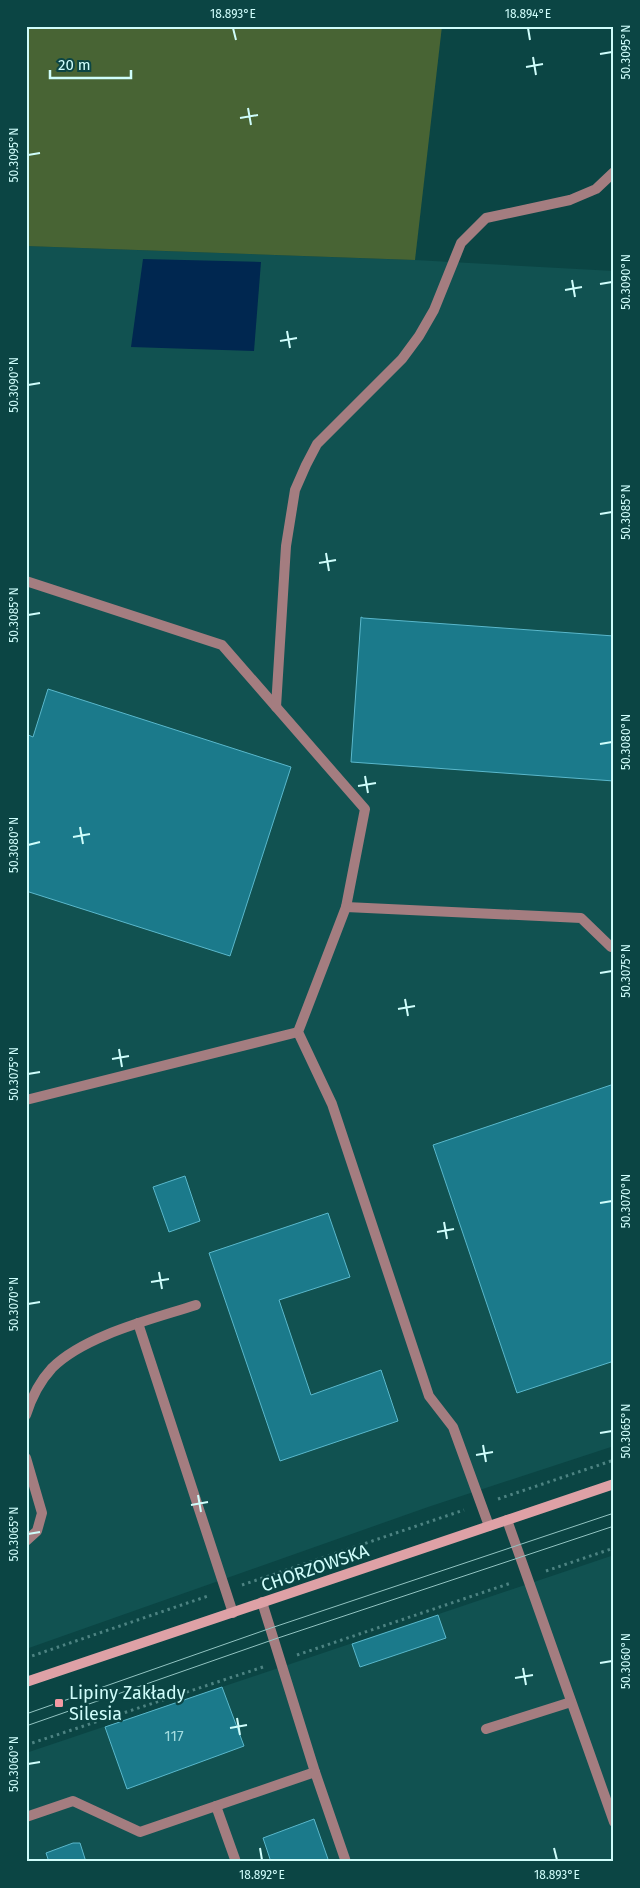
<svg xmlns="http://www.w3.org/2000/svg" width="640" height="1888" font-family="'Fira Sans',sans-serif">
	<rect width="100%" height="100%" fill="#0b4544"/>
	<g fill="#115251">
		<path d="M26,246L415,260L614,271V1446L428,1507L26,1649Z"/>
		<path d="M614,1555V1862H26V1753Z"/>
	</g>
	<path fill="#486434" d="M26,26H442L415,260L26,246Z"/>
	<path fill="#002750" d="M143,259L261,262L254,351L131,347Z"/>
	<g fill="#1b7a8b" stroke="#5ab8cc">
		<path d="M361,617L363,618L614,636V781L351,762Z"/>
		<path d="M48,689L291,767L230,956L26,891V734L33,737Z"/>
		<path d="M614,1084V1361L517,1393L433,1145Z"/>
		<path d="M185,1176L200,1221L169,1232L153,1187Z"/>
		<path d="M328,1213L350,1277L279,1300L311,1395L381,1370L398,1421L280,1461L209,1253Z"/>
		<path d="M438,1615L446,1638L360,1667L352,1644Z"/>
		<path d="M222,1687L244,1746L127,1789L105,1727Z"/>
		<path d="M314,1819L329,1862H271L263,1838Z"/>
		<path d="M73,1843H80L86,1862H49L46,1853Z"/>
	</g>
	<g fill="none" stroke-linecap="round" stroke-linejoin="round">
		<g stroke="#4d8382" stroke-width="3" stroke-dasharray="2.5 4" stroke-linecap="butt">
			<path d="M498,1499L614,1460"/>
			<path d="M546,1571L614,1548"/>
			<path d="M242,1585L464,1510"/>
			<path d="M297,1655L511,1583"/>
			<path d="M26,1658L208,1596"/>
			<path d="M26,1745L263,1667"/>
		</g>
		<g stroke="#a47d80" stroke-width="10">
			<path d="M26,581L222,645L365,809L346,907L298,1032L332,1104L429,1396L453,1427L489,1526"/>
			<path d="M276,707L286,546L295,490L306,465L317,444L402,359L419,336L434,310L461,243L486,218L570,200L596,189L614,172"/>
			<path d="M346,907L581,918L611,947L614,946"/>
			<path d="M26,1100L298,1032"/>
			<path d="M138,1323L233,1613"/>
			<path d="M26,1415C31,1399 40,1381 52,1368C85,1335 153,1319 196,1305"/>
			<path d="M26,1458L42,1513L37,1531L26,1541"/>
			<path d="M507,1520L614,1822"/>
			<path d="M262,1602L315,1772L346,1862"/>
			<path d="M486,1729L571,1702"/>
			<path d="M216,1806L236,1862"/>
			<path d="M26,1817L73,1801L140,1832L315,1772"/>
		</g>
		<path stroke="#dea1a6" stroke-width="10" d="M26,1682L614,1484"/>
		<g stroke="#92c4c2" stroke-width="1">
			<path d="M26,1714L271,1628L614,1513"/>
			<path d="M26,1726L275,1639L614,1526"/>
		</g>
	</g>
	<path fill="none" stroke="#cffdfb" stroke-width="2" d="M233,28L236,40M528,28L530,40M600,54L612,52M533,57L536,75M526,67L543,64M248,108L251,125M240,118L258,115M28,155L40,153M572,280L575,297M600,284L612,282M565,290L582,287M287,331L290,348M280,341L297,338M28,385L40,383M600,514L612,512M326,553L329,571M319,563L336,560M28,615L40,613M600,744L612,742M365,776L368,793M358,786L376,783M80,827L83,844M73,837L90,834M28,845L40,842M600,973L612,971M405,999L408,1016M398,1009L415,1006M119,1049L122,1067M112,1059L129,1056M28,1074L40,1072M600,1203L612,1201M444,1222L447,1239M437,1232L454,1229M159,1272L162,1289M151,1282L169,1279M28,1304L40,1302M600,1433L612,1431M483,1445L486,1462M476,1455L493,1452M198,1495L201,1512M191,1505L208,1502M28,1534L40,1532M600,1663L612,1661M523,1668L526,1685M515,1678L533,1675M237,1718L240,1735M230,1728L247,1725M28,1764L40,1762M260,1848L262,1860M554,1848L557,1860"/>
	<rect fill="#f49aa3" stroke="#0b4544" stroke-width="2" x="54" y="1698" width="10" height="10" rx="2.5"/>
	<g text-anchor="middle" stroke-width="4.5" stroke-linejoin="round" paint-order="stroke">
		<g font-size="15" fill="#a2dcdf">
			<text x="174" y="1741">117</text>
		</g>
		<g font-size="18" fill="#cffdfb" stroke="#0b4544">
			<text transform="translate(315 1568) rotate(-19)" y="6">CHORZOWSKA</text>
		</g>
		<g font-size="18" fill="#cffdfb" stroke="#0b4544" text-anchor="start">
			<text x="69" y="1699">Lipiny Zakłady<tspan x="69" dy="21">Silesia</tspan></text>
		</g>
	</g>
	<rect width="640" height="1888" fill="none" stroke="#0b4544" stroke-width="55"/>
	<path d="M50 70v8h81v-8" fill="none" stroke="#cffdfb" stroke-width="2.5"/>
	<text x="58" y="70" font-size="15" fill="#cffdfb" stroke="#0b4544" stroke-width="4" paint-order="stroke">20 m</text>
	<rect x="28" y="28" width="584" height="1832" fill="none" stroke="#cffdfb" stroke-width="2"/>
	<g font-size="12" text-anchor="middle" fill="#cffdfb">
		<text x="233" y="18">18.893°E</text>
		<text x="528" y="18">18.894°E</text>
		<text transform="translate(626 52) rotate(-90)" y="4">50.3095°N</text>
		<text transform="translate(14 155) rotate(-90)" y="4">50.3095°N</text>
		<text transform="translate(626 282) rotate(-90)" y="4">50.3090°N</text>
		<text transform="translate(14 385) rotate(-90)" y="4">50.3090°N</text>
		<text transform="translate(626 512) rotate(-90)" y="4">50.3085°N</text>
		<text transform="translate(14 615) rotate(-90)" y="4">50.3085°N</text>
		<text transform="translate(626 742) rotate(-90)" y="4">50.3080°N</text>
		<text transform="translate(14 845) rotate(-90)" y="4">50.3080°N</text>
		<text transform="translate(626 971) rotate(-90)" y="4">50.3075°N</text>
		<text transform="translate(14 1074) rotate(-90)" y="4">50.3075°N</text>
		<text transform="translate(626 1201) rotate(-90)" y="4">50.3070°N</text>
		<text transform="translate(14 1304) rotate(-90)" y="4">50.3070°N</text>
		<text transform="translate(626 1431) rotate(-90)" y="4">50.3065°N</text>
		<text transform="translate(14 1534) rotate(-90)" y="4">50.3065°N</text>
		<text transform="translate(626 1661) rotate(-90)" y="4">50.3060°N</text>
		<text transform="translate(14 1764) rotate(-90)" y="4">50.3060°N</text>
		<text x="262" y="1879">18.892°E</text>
		<text x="557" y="1879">18.893°E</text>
	</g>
</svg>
